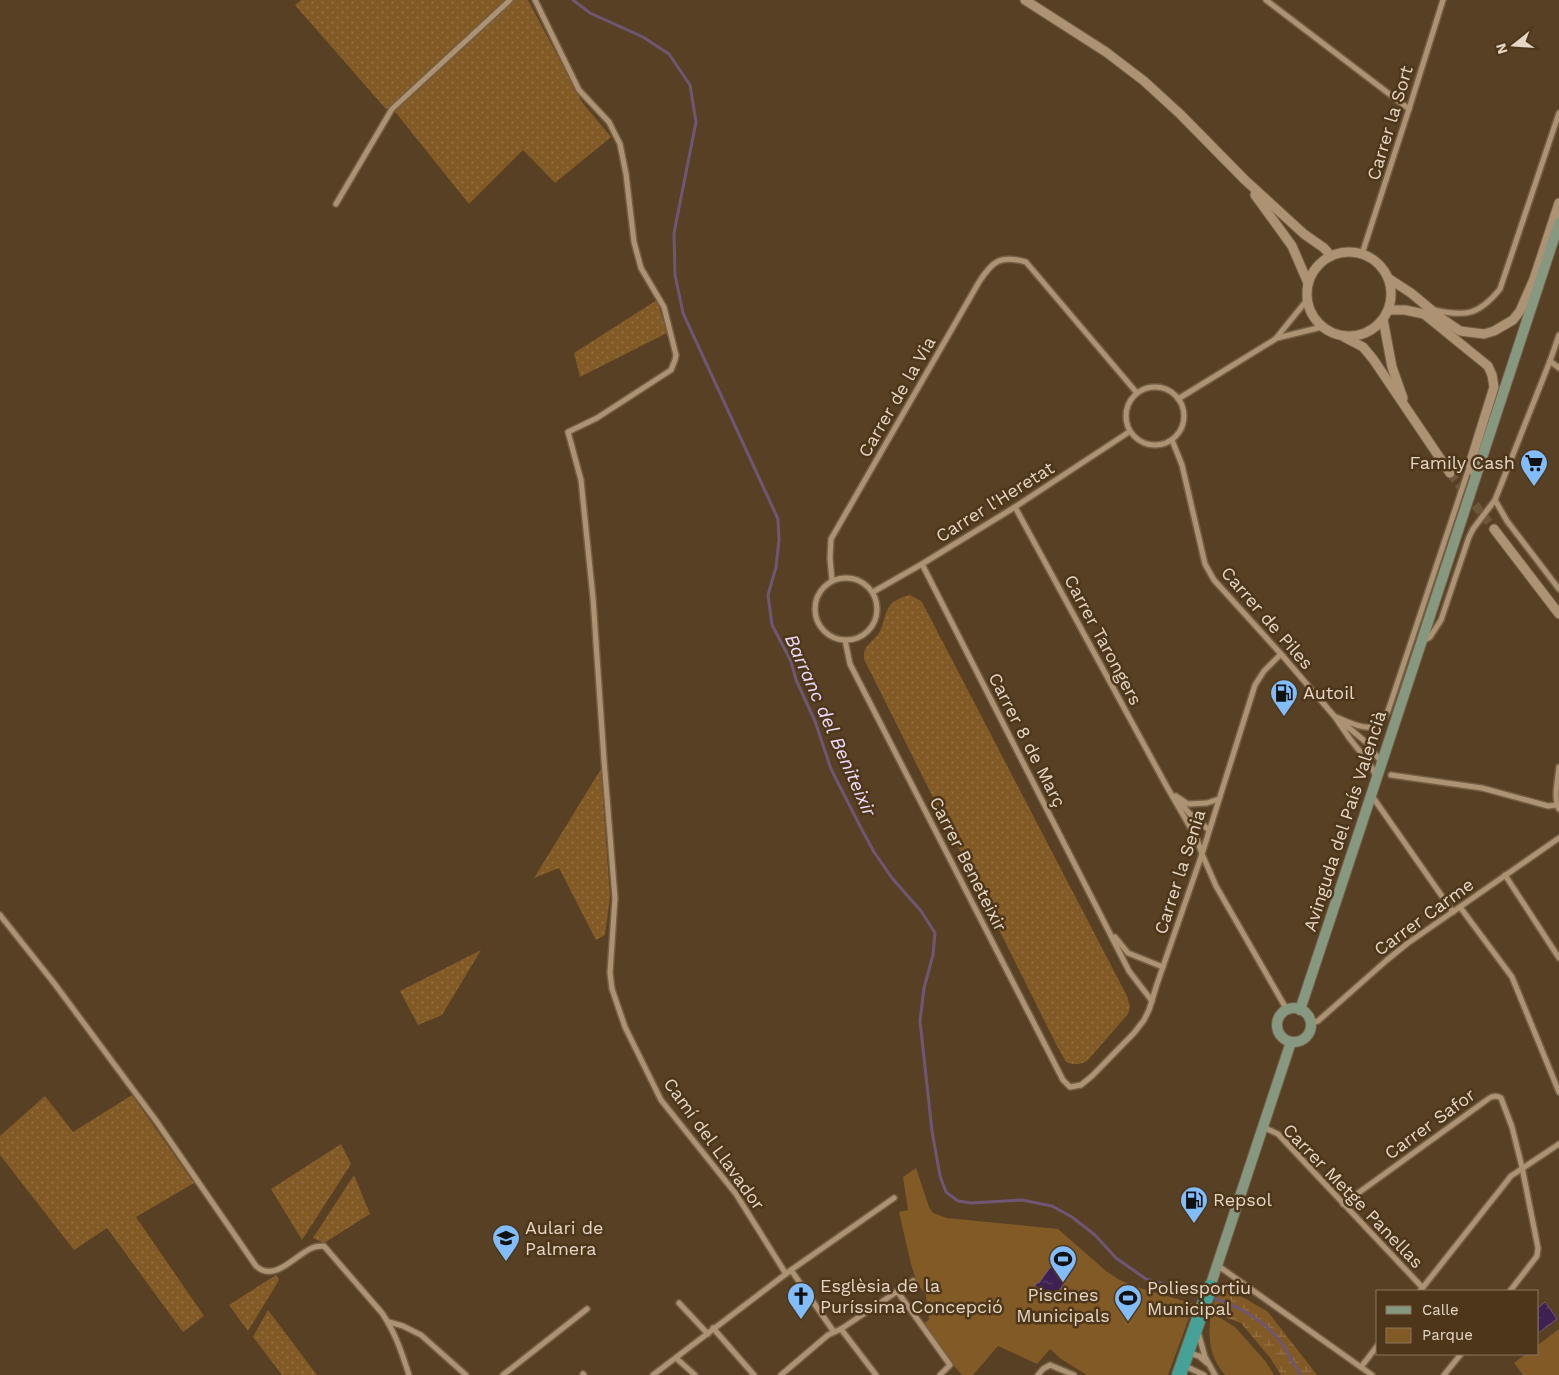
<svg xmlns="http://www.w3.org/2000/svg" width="1559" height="1375" font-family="'Work Sans',sans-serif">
	<defs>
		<pattern id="grass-dots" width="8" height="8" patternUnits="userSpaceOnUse" patternTransform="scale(1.25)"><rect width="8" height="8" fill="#825a26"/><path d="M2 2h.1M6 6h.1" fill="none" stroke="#947144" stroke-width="1.8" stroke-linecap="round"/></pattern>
		<pattern id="wetland-marsh" width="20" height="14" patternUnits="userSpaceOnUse" patternTransform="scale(1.25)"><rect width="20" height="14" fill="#825a26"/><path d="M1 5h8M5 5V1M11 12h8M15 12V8" fill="none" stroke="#947144"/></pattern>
		<pattern id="water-ripples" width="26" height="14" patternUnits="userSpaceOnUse" patternTransform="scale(1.25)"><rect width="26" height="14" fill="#3f2053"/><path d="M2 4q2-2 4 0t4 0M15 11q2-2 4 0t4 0" fill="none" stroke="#5b406a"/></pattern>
	</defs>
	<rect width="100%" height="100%" fill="#584024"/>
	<g fill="url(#grass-dots)">
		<path d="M301,0H528L582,102L611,137L555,183L523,150L469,204L396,113L385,108L295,5Z"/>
		<path d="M657,300L667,333L580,377L574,353Z"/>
		<path d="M910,595L921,601L924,606L1127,996L1130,1007L1128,1014L1087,1061C1079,1065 1074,1065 1066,1062L1057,1046L864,659C862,646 872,643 879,633C884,625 885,609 892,603C897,599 904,596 910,595Z"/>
		<path d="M601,769L610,897L605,935L596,940L559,868L534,878Z"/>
		<path d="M481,950L442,1015L418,1025L400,991Z"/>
		<path d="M132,1095L194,1183L136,1217L204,1316L183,1332L107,1228L74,1250L0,1155V1136L45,1096L73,1132Z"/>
		<path d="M341,1144L351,1164L302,1240L271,1189Z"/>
		<path d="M354,1175L370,1214L324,1243L313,1238Z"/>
		<path d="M276,1275L279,1280L248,1331L229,1305Z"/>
		<path d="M268,1310L317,1375H282L253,1337Z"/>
	</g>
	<path fill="url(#wetland-marsh)" d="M1219,1287L1246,1299L1268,1312L1317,1375H1281L1271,1359L1241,1323L1211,1312Z"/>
	<g fill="#825a26">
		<path d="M916,1168L929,1207L933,1213L947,1218L1058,1229L1106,1271L1118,1279L1133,1286L1194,1304L1168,1375H1087L1061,1359L1050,1349L1037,1364L998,1346L973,1375H962L954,1366L924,1323L929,1320L926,1295L917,1283L911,1264L899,1212L908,1210L903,1177Z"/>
		<path d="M1211,1312L1235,1327L1266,1362L1274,1375H1225C1208,1355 1208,1336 1211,1312Z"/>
		<path d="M1559,1329V1375H1523L1514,1363L1526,1354H1538V1345Z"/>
	</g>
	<g fill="url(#water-ripples)" stroke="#705675">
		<path d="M1060,1254L1076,1266L1053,1299L1035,1286L1037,1283H1039Z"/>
		<path d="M1545,1302L1557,1319L1538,1333V1308Z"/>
	</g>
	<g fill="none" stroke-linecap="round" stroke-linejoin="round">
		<g stroke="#705675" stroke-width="3">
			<path d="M573,0L590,13L643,37L669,54L690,85L696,122L674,233L675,275L683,313L778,519L779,540L776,567L768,595L772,625L791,661L796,680L815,721L831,769L861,828L874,852L892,878L921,911L935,933L933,955L924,988L920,1021L932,1131L940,1176L946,1192L958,1201L971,1203L1022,1200L1052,1206L1072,1217L1095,1235L1116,1258L1146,1279L1204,1295"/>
			<path d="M1210,1297C1238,1305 1266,1321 1283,1345C1289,1355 1294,1365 1301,1375"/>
		</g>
		<path stroke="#6d563c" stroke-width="9" stroke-dasharray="9 4.5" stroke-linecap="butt" d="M1450,473L1494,529"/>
		<g stroke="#725e44" stroke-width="8">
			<g id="minor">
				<path d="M535,0L579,90L609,122L620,144L626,174L634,242L641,268L664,307L676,355L675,360L671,370L597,418L568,432L581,480L593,598L604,760L615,898L610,973L612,989L625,1027L661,1100L736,1194L786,1274"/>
				<path d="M1266,0L1409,109"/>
				<path d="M336,204L392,109L510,0"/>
				<path d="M1362,254L1409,109L1443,0"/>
				<path d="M1434,310C1466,317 1479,315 1500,289L1559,113"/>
				<path d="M1277,337L1307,300"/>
				<path d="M1550,361L1559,368"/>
				<circle cx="1155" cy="416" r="29"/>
				<path d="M1178,399L1277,338L1322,327"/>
				<path d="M1172,440L1182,465L1205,564L1214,580L1281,654L1335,717L1350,739L1370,764L1376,776"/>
				<path d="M1495,500L1507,521L1559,589"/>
				<path d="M1015,507L1167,787L1197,839L1202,854L1216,886L1287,1010"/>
				<path d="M922,564L1129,971L1152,1001"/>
				<circle cx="846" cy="609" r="31"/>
				<path d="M832,581L830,558L831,539L979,282C993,260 1001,255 1026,262L1137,393"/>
				<path d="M873,592L922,564L1015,507L1129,432"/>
				<path d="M845,640L850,664L1063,1080L1070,1087L1081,1085L1092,1076L1134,1033L1144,1020L1149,1010L1157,984L1202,854L1255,685L1264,671L1281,654"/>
				<path d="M1423,641L1430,637L1441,620L1469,537L1473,529L1495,500L1550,361L1559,335"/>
				<path d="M1336,717C1358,726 1374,737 1388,711L1470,465"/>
				<path d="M1342,722L1367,743L1381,762"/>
				<path d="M1559,767C1558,779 1553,798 1559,809"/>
				<path d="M1391,775L1482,788L1548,806L1557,805"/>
				<path d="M1176,796L1188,804L1207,803L1219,799"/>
				<path d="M1372,796L1453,912"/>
				<path d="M1177,799L1189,813L1209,830"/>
				<path d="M1505,875L1559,958"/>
				<path d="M1460,907L1512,977L1559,1092"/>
				<path d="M0,915L54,983L157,1122L256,1266C275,1283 295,1255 312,1248C316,1246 320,1246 324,1246L382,1313C395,1332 402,1353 409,1375"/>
				<path d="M1115,937L1128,953L1163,967"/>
				<path d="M1311,1023L1318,1021L1387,960L1408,943L1559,838"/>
				<path d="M1263,1127L1278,1134L1422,1287"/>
				<path d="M1343,1204L1484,1102C1489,1098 1494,1094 1501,1098L1512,1127L1522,1167L1538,1248L1537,1256L1510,1291"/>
				<path d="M1217,1265L1372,1375"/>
				<path d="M791,1270L834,1332"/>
				<path d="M897,1291L950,1365L940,1375"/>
				<path d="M1420,1291L1511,1176L1559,1144"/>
				<path d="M679,1303L708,1334"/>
				<path d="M389,1322L403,1326L421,1335L466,1375"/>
				<path d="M713,1328L754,1375"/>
				<path d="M841,1329L876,1375"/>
				<path d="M1198,1332L1205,1357L1215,1375"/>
				<path d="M1189,1353L1199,1356L1207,1363"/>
				<path d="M676,1358L695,1375"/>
				<path d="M1183,1365L1204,1375"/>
				<path d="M1361,1367L1378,1345"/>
				<path d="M583,1374L584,1375"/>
				<path d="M503,1375L587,1309"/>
				<path d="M653,1375L791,1270L894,1198"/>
				<path d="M781,1375L828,1335L841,1329L913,1281"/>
				<path d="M1038,1375L1043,1369L1050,1365L1074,1375"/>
				<path d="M1444,1375L1461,1354"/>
			</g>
		</g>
		<g stroke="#725e44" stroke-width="11">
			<g id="tertiary">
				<path d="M1025,0L1106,52L1144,81L1180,114L1245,180L1304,234L1324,248L1331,256"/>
				<path d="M1255,195L1292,246L1308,283"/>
				<circle cx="1349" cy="294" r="42"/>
				<path d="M1388,278L1411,293L1441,318L1460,331L1484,334L1494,331L1513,320L1520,311L1534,279L1559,203"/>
				<path d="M1388,310H1405L1424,314L1488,366L1492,375L1494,387L1470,464L1476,476"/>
				<path d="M1383,319L1392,367L1403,398"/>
				<path d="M1344,337L1363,347L1373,359L1450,473"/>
				<path d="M1494,529L1559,614"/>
			</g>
		</g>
		<g stroke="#725e44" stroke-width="12">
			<g id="secondary">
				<circle cx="1294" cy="1025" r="17"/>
				<path d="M1300,1010L1360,829L1559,223"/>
				<path d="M1210,1287L1291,1042"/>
			</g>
		</g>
		<g stroke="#725e44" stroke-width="16">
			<path id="trunk" d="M1179,1375L1210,1287"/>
		</g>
		<use href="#minor" stroke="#ad9273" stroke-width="5"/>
		<use href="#tertiary" stroke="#ad9273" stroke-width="9"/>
		<use href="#secondary" stroke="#879880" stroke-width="10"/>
		<use href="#trunk" stroke="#46a197" stroke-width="14"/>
	</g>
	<defs>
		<g id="supermarket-pin" transform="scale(1.4375)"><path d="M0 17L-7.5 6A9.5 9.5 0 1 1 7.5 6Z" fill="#81bdfa" stroke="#4d3619"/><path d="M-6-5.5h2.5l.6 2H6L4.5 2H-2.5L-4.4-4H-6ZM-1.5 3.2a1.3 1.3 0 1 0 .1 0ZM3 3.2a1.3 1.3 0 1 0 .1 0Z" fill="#111"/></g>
		<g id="fuel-pin" transform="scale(1.4375)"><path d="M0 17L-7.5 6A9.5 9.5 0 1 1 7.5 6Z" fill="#81bdfa" stroke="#4d3619"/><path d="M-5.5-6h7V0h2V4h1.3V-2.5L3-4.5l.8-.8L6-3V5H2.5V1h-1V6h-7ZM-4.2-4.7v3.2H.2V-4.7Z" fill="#111"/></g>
		<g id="school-pin" transform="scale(1.4375)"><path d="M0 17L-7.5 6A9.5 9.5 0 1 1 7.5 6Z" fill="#81bdfa" stroke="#4d3619"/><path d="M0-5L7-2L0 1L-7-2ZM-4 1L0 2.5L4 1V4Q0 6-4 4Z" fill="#111"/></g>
		<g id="stadium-pin" transform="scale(1.4375)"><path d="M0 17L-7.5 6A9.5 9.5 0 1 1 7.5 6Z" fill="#81bdfa" stroke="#4d3619"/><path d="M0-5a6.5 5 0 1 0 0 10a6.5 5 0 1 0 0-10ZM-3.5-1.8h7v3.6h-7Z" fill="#111"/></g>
		<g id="church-pin" transform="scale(1.4375)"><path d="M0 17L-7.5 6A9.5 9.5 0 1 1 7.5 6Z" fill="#81bdfa" stroke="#4d3619"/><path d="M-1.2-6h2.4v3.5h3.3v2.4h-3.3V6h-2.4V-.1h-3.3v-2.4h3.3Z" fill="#111"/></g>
	</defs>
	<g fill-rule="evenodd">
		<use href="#supermarket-pin" x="1534" y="463"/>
		<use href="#fuel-pin" x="1284" y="693"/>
		<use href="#fuel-pin" x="1194" y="1200"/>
		<use href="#school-pin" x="506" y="1238"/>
		<use href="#stadium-pin" x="1063" y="1259"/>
		<use href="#church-pin" x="801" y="1296"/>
		<use href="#stadium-pin" x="1128" y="1298"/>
	</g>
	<g text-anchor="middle" stroke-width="5" stroke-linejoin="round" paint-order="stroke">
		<g font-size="18" fill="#e4d5c5" stroke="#4d3619">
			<text transform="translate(1390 123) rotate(-73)" y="6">Carrer la Sort</text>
			<text transform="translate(897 397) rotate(-60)" y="6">Carrer de la Via</text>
			<text transform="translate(995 502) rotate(-32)" y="6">Carrer l'Heretat</text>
			<text transform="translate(1267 618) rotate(49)" y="6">Carrer de Piles</text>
			<text transform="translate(1103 640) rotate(62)" y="6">Carrer Tarongers</text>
			<text transform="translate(1027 740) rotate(63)" y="6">Carrer 8 de Març</text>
			<text transform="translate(1345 821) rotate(-72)" y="6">Avinguda del País Valencià</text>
			<text transform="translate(968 864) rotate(63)" y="6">Carrer Beneteixir</text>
			<text transform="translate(1180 872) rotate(-72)" y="6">Carrer la Senia</text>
			<text transform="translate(1424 917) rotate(-36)" y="6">Carrer Carme</text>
			<text transform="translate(1430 1124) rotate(-36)" y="6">Carrer Safor</text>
			<text transform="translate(714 1144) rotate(54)" y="6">Camí del Llavador</text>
			<text transform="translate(1353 1196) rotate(46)" y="6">Carrer Metge Panellas</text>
		</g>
		<g font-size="18" fill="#e4d5c5" stroke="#4d3619" text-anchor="start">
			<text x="1515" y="469" text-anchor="end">Family Cash</text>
			<text x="1303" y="699">Autoil</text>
			<text x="1213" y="1206">Repsol</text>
			<text x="525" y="1234">Aulari de<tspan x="525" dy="21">Palmera</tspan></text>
			<text x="820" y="1292">Esglèsia de la<tspan x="820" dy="21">Puríssima Concepció</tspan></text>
			<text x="1147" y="1294">Poliesportiu<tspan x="1147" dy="21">Municipal</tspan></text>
			<text x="1063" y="1301" text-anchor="middle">Piscines<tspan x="1063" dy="21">Municipals</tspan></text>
		</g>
		<g font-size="19" font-style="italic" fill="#eddafc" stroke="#4d3619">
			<text transform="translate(831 725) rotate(66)" y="7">Barranc del Beniteixir</text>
		</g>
	</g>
	<rect x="1376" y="1290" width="162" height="65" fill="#4d3619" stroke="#89765e"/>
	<rect x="1386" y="1306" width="25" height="8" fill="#879880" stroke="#89765e"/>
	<text x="1422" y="1315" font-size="15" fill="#e4d5c5">Calle</text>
	<rect x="1386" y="1328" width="25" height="15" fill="#825a26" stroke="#89765e"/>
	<text x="1422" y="1340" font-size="15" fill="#e4d5c5">Parque</text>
	<g transform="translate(1514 45) rotate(253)" stroke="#4d3619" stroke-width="4" paint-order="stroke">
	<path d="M0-4L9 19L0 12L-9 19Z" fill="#e4d5c5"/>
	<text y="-8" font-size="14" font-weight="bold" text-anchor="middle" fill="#e4d5c5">N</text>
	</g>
</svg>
